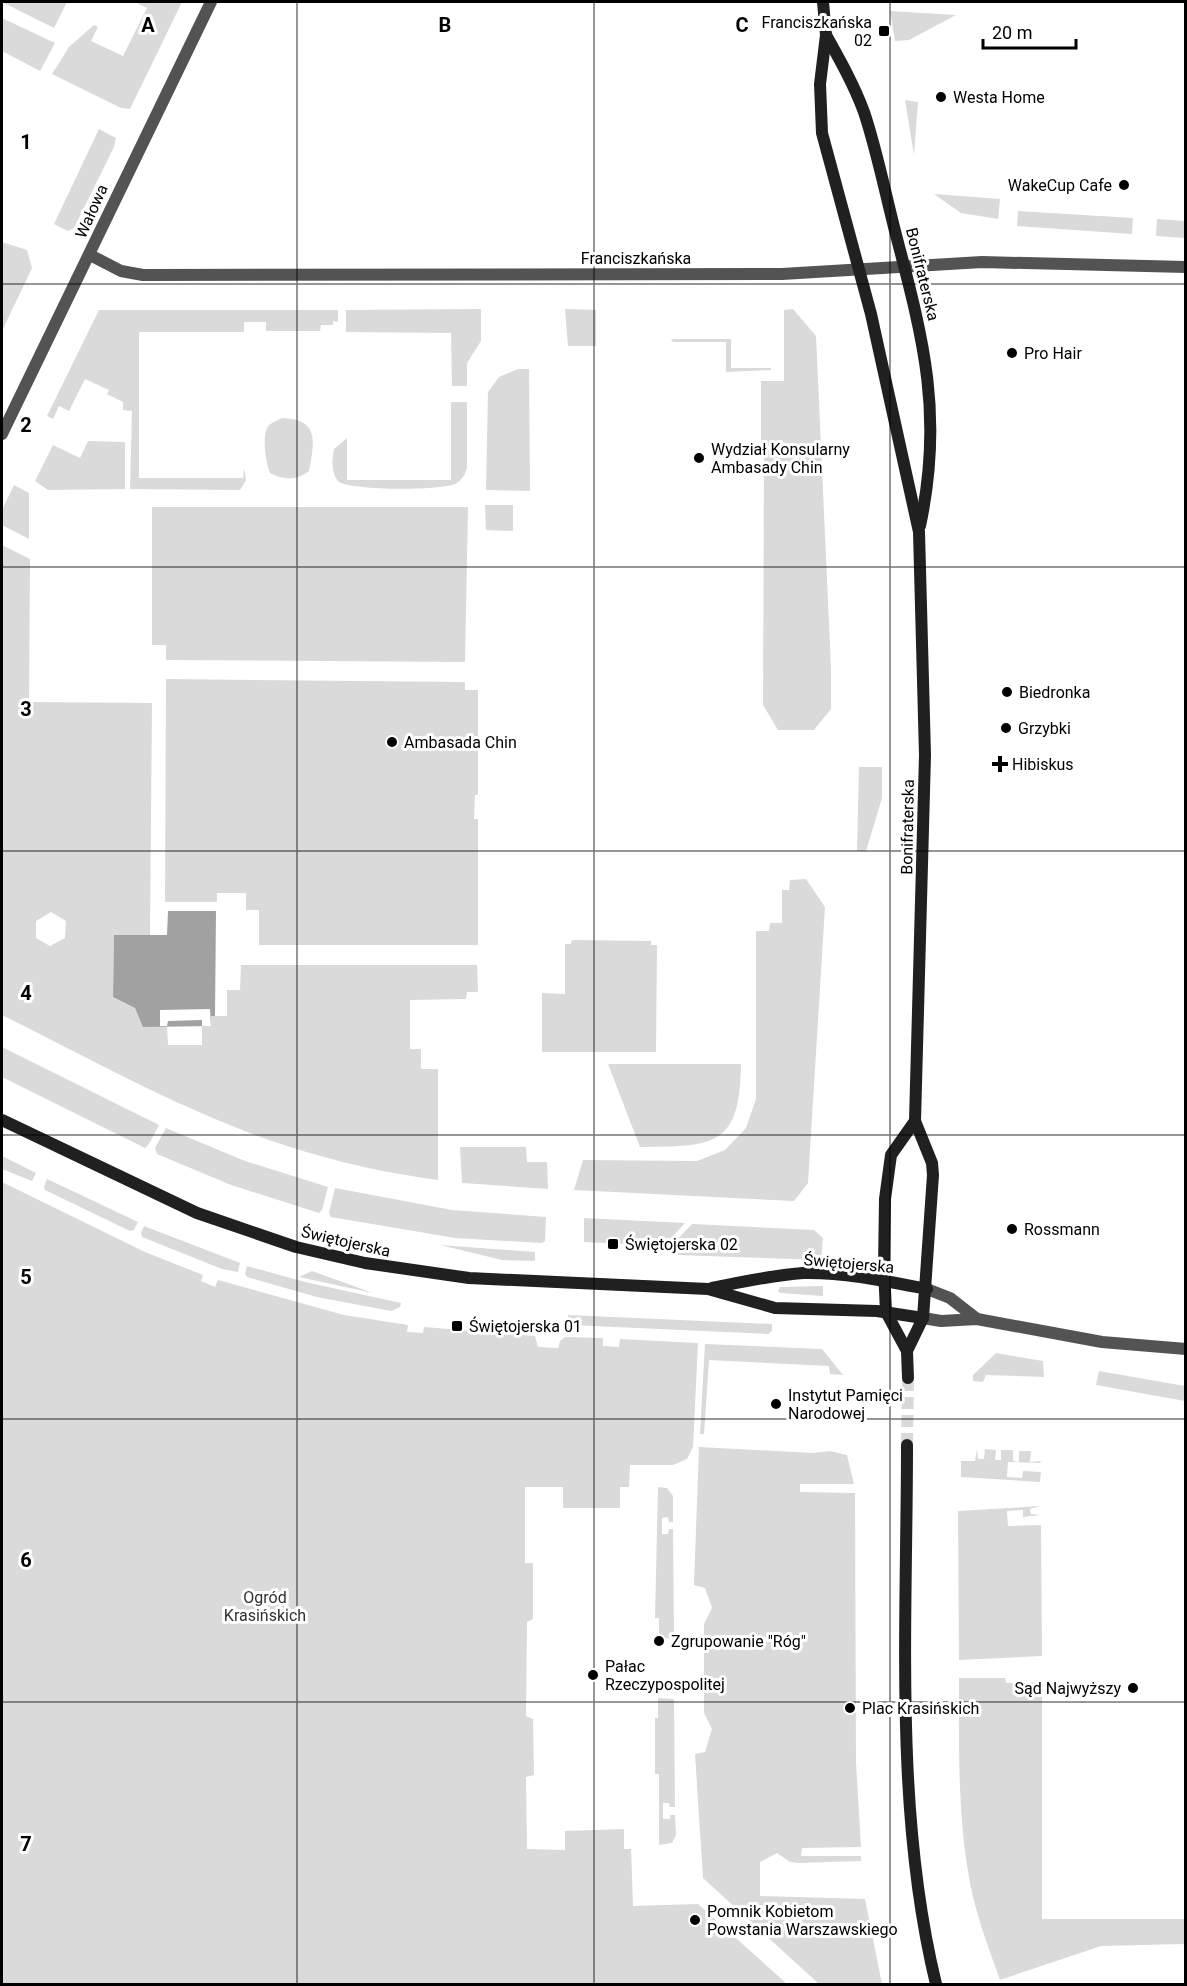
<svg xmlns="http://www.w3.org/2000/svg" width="1187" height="1986" font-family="Roboto,sans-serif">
	<rect width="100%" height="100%" fill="#fff"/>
	<g fill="#dadada" fill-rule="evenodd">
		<path d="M2,2H67L54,28Z"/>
		<path d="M135,2H182L130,109L121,108L52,74L69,47L94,25L98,27L91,41L123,56L147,8Z"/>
		<path d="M890,11L956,15L909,40L895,41Z"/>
		<path d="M2,18L55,43L40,71L2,51Z"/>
		<path d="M905,100L918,102L914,155Z"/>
		<path d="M99,129L116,138L114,147L74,228L68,231L54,224Z"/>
		<path d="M934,194L1000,199L998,219L961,213Z"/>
		<path d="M1018,211L1133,218L1132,234L1017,226Z"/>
		<path d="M1157,219L1185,221V238L1156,236Z"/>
		<path d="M2,242L27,250L32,268L2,331Z"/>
		<path d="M481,309V341L467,363V386H452L451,333L346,332V310Z"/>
		<path d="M565,309L596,310V346H568Z"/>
		<path d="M793,309L816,336L831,668V709L814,730H778L763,705L764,454L761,440V381H784V310Z"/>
		<path d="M99,310H338V322L333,321V325H321L320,331H266V322H244V332H139V478H243L244,468L246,480L240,490L130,489L132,411L123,410V402L107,394L109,390L85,379L69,411L59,406L53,419L47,416Z"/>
		<path d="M671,339H731V368H771V370L726,372V342H673Z"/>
		<path d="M518,369H529L530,491L486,490L488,392L499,377Z"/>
		<path d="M451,402H467V468C465,474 463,479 457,483C445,491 348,491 338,481C331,473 332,459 334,449L347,438V480H451Z"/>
		<path d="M282,418C319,419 315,441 309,471C296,481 284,480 270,473C266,462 261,435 269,425C273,422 278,420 282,418Z"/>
		<path d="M88,441L125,442V489L48,490L35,481L53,445L80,458Z"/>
		<path d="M14,485L29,493V539L2,525V510Z"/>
		<path d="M485,505H513V531L486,530Z"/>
		<path d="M152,507H468L465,662L166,660V645H152Z"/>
		<path d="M2,545L30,559L29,702L152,703L150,935H114L113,997L135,1008L143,1026H167L168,1045H202V1026L211,1025V1016H227V990H240L241,965H477L478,992H467L466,999L410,1000V1049H421V1069H438V1180C387,1173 336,1162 287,1146C188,1114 95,1061 2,1015ZM51,912L66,921L65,938L50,946L36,938V921Z"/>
		<path d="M166,679L465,682V690H478V795H475L474,819H478V945H259V910H246V893H217V902H165Z"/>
		<path d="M859,767H882V798L866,851H857Z"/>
		<path d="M806,879L825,907L808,1183L794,1201L574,1190L583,1160L697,1161L725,1150L746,1128L756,1099V931H769L770,923H782V890H789L790,880Z"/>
		<path d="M572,940L651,941V945H657L656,1052H542V993L565,994V944H571Z"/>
		<path d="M2,1047L159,1125L149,1144L145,1148L2,1077Z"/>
		<path d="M608,1064H741C740,1148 713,1146 640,1147Z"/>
		<path d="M166,1128L245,1161L328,1187L322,1210L319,1213L231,1185L157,1154L155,1148Z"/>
		<path d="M460,1147H526L527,1162H547L548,1189L462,1183Z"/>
		<path d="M2,1156L36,1173L32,1181L2,1169Z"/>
		<path d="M47,1179L138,1222L134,1230L130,1231L45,1190L44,1187Z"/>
		<path d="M2,1182L145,1252L203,1275L201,1281L215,1287L218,1280L344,1315L408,1325L407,1332L423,1333L424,1327L535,1336L538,1347L558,1348L560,1341L565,1337L603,1338V1346L619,1347L620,1339L698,1343L693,1447L687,1459L673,1465H630L629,1487H620V1508H563V1487H525V1563H533V1619L527,1622L526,1716L533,1719L534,1775L526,1777L527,1849L565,1850V1831L624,1829V1849H631L633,1906L698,1904L787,1984H2Z"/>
		<path d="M335,1188L452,1210L546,1217L545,1241L542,1243L455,1238L331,1217L329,1213Z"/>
		<path d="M584,1218L685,1223L664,1246L584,1242Z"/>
		<path d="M692,1224L814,1230L823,1238L821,1260L678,1255V1249L671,1246Z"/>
		<path d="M144,1226L240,1263L238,1272L222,1269L142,1237L141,1233Z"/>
		<path d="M440,1245L535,1252V1261L502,1260Z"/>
		<path d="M247,1266L305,1282L401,1303L400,1307L391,1311L317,1297L247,1277L245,1274Z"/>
		<path d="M312,1271L373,1293L299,1277Z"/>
		<path d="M823,1286V1296L780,1293L778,1291L780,1287Z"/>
		<path d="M568,1315L772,1324V1331L768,1334L571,1325L567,1322Z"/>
		<path d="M705,1344L822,1349L843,1375L830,1374L829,1366L709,1360L704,1434H700Z"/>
		<path d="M996,1353L1043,1361L1044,1377L986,1375L983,1382L973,1381V1375Z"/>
		<path d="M1099,1371L1185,1386V1401L1096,1385Z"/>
		<path d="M699,1447L813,1453L830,1451L847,1455L854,1484H800V1492L855,1493L856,1762L861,1847L802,1848L801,1856H861V1861L798,1863L790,1862L777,1853L760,1862V1896L865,1899L882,1984H819L703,1878L695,1754L705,1752L712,1729L704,1713V1624L712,1608L705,1588L694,1585Z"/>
		<path d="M977,1449L978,1459H984L985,1449L996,1450L995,1460H1001V1450H1013V1461L1019,1462V1451H1031L1030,1462L1041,1461L1040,1463L1008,1462L1007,1477L1022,1478L1023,1471L1041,1472L1040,1482L961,1477V1461H975Z"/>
		<path d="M658,1487L667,1488L673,1496V1522H669L668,1517L662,1518V1534H668L669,1529H673L674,1638H659V1618H655Z"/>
		<path d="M1041,1506L1030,1509L1031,1514L1041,1515L1023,1517V1510L1007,1511L1008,1526L1041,1525L1042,1656L959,1660L958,1511Z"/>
		<path d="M959,1678H1005L1006,1683L1042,1682V1919H1185V1944L1101,1946L1000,1980C990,1952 980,1925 973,1897C957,1826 959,1750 959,1678Z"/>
		<path d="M658,1698L674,1699L675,1807H670L669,1803H663V1819H670V1815H675L676,1835L672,1843L659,1845V1774H655V1718H658Z"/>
	</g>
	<path fill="#a1a1a1" d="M168,911H216L215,1016H211V1026L143,1027L135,1008L113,997L114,935H167Z"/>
	<path fill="#fff" d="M210,1009L211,1026H202V1020L168,1021L167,1026H160V1010Z"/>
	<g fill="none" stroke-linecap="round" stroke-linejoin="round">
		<path stroke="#d9d9d9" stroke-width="12" stroke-dasharray="12 6" stroke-linecap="butt" d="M907,1445L908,1378"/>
		<g stroke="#535353" stroke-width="12">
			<path d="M90,255L121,271L143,275L782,274L982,262L1186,267"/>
			<path d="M2,434L211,2"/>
			<path d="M927,1289L950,1298L977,1319"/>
			<path d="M923,1318L941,1321L977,1319L1102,1342L1186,1349"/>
		</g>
		<g stroke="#202020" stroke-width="12">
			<path d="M823,2L826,35L820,84L822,133L871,314L919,532L925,755L915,1121L932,1163L933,1175L923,1318L907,1351L908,1378"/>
			<path d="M826,35C840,60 854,85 864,112C877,151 885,192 895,231C923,338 944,414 920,526"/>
			<path d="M2,1120L197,1213L296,1247L365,1263L469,1278L708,1289L775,1308L877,1311L923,1318"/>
			<path d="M712,1288C742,1282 773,1275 803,1273C844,1272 886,1281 927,1289"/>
			<path d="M907,1351L886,1312L884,1268L885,1199L891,1155L915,1121"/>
			<path d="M907,1445C907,1622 894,1812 936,1984"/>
		</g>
	</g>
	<path fill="none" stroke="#000" stroke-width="1.5" stroke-opacity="0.55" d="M297,2V1984M594,2V1984M890,2V1984M2,284H1186M2,567H1186M2,851H1186M2,1135H1186M2,1419H1186M2,1702H1186"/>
	<g fill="#000" stroke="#fff" stroke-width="2">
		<rect x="878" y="25" width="12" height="12" rx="3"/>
		<circle cx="941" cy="97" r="6"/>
		<circle cx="1124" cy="185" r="6"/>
		<circle cx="1012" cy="353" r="6"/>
		<circle cx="699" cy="458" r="6"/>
		<circle cx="1007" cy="692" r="6"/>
		<circle cx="1006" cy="728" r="6"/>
		<circle cx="392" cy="742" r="6"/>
		<path d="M997 755h6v6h6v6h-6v6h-6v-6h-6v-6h6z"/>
		<circle cx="1012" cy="1229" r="6"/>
		<rect x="607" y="1238" width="12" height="12" rx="3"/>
		<rect x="451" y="1320" width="12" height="12" rx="3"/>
		<circle cx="776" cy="1404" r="6"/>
		<circle cx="659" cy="1641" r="6"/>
		<circle cx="593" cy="1675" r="6"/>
		<circle cx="1133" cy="1688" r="6"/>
		<circle cx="850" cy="1708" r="6"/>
		<circle cx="695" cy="1920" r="6"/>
	</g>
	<g text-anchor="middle" stroke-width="6" stroke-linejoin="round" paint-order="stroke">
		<g font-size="16" fill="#000" stroke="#fff" text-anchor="start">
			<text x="872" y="28" text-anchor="end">Franciszkańska<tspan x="872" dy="18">02</tspan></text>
			<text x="953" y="103">Westa Home</text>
			<text x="1112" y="191" text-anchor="end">WakeCup Cafe</text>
			<text x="1024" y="359">Pro Hair</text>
			<text x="711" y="455">Wydział Konsularny<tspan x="711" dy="18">Ambasady Chin</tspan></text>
			<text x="1019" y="698">Biedronka</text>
			<text x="1018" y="734">Grzybki</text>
			<text x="404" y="748">Ambasada Chin</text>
			<text x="1012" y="770">Hibiskus</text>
			<text x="1024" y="1235">Rossmann</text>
			<text x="625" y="1250">Świętojerska 02</text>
			<text x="469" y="1332">Świętojerska 01</text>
			<text x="788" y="1401">Instytut Pamięci<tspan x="788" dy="18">Narodowej</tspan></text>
			<text x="671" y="1647">Zgrupowanie "Róg"</text>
			<text x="605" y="1672">Pałac<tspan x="605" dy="18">Rzeczypospolitej</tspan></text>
			<text x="1121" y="1694" text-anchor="end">Sąd Najwyższy</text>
			<text x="862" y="1714">Plac Krasińskich</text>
			<text x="707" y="1917">Pomnik Kobietom<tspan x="707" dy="18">Powstania Warszawskiego</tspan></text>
		</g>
		<g font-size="16" fill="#000" stroke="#fff">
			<text transform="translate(91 211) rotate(-66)" y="6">Wałowa</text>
			<text x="636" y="264">Franciszkańska</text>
			<text transform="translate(923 274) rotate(76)" y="6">Bonifraterska</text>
			<text transform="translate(907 827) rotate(-89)" y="6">Bonifraterska</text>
			<text transform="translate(346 1241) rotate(13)" y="6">Świętojerska</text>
			<text transform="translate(849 1263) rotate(5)" y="6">Świętojerska</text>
		</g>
		<g font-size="16" fill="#313131" stroke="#fff">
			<text x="265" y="1603">Ogród<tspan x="265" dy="18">Krasińskich</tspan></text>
		</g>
	</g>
	<g font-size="20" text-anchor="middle" font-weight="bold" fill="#000" stroke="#fff" stroke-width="6" stroke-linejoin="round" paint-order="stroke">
		<text x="148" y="32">A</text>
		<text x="445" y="32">B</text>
		<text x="742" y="32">C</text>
		<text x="26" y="149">1</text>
		<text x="26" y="432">2</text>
		<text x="26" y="716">3</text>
		<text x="26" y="1000">4</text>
		<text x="26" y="1284">5</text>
		<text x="26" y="1567">6</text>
		<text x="26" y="1851">7</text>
	</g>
	<rect width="1187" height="1986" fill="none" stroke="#000000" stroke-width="6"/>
	<path d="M983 39v9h93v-9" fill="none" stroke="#000000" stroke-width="3"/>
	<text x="992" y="39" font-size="18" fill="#000000" stroke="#ffffff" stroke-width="4.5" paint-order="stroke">20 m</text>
</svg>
